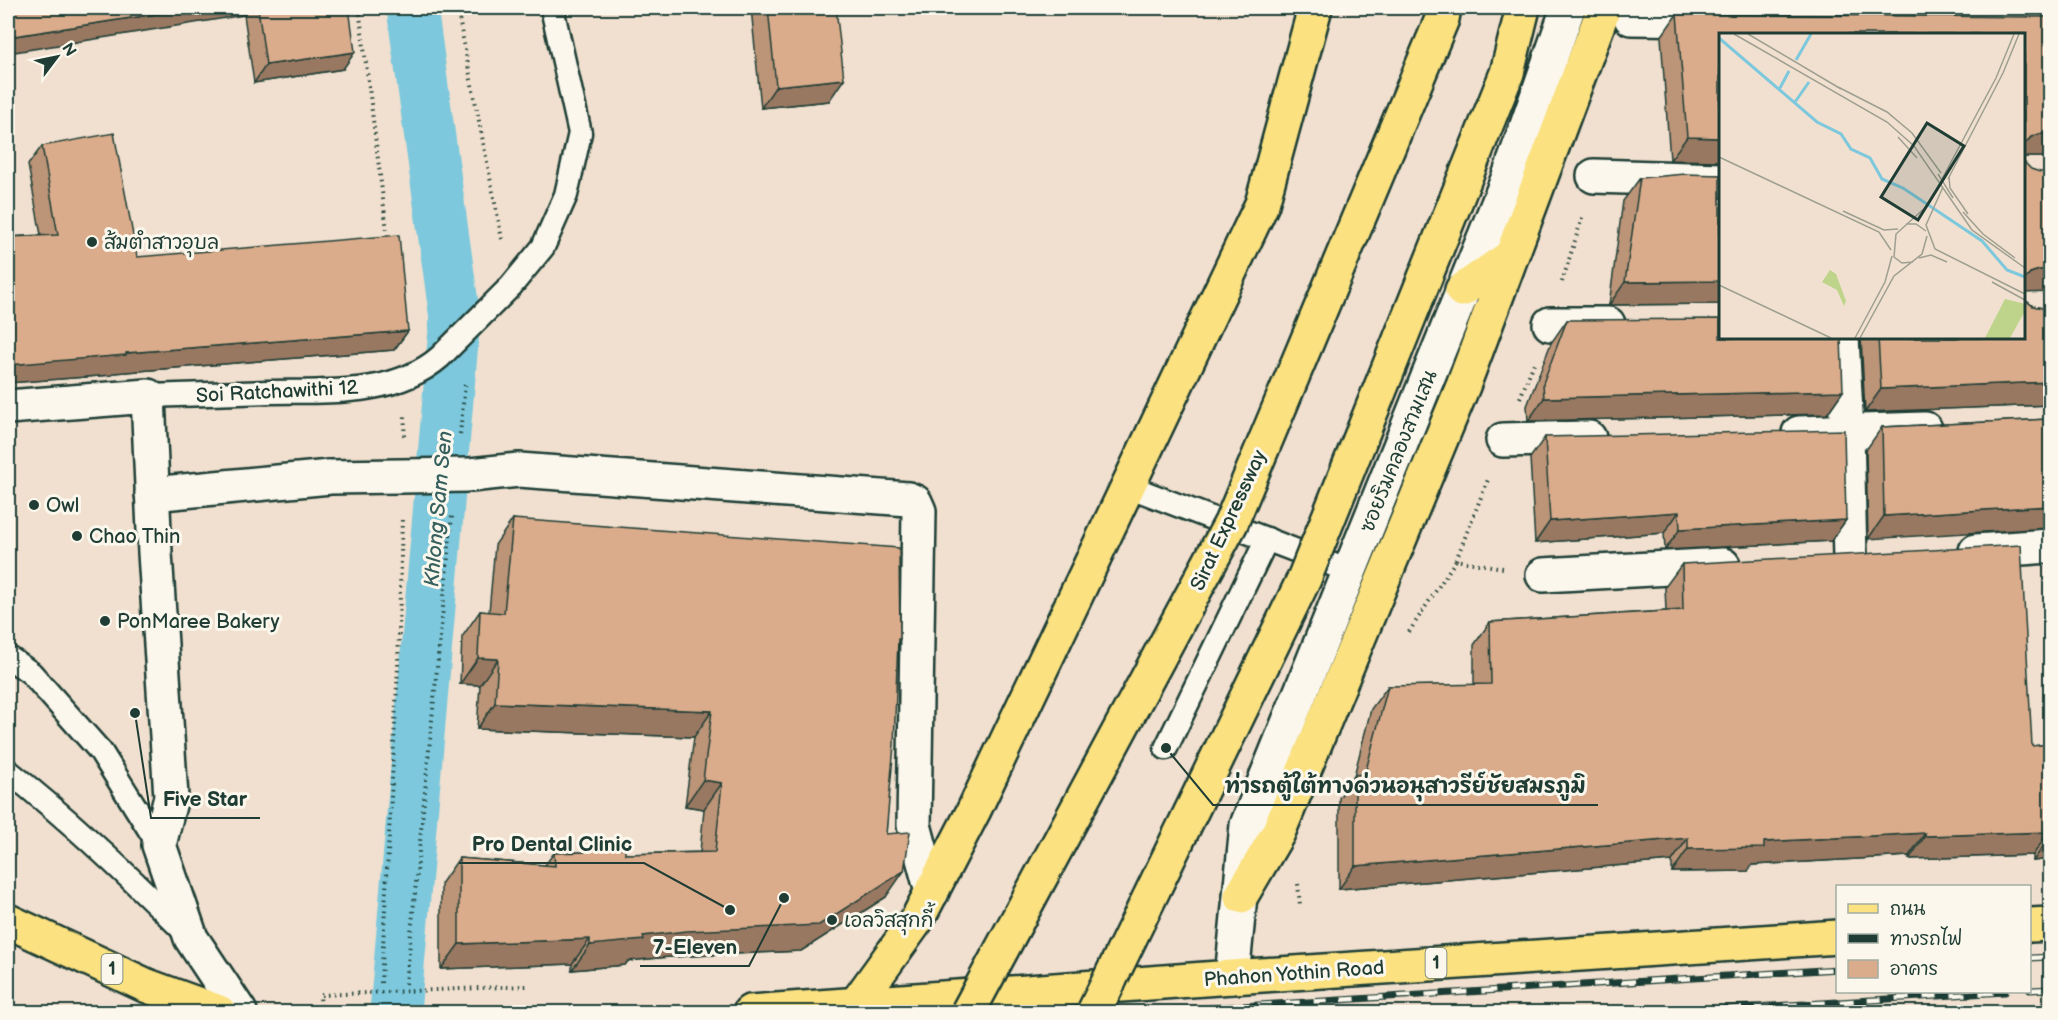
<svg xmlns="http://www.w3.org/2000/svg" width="2058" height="1020" font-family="'Balsamiq Sans','Playpen Sans Thai',sans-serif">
	<rect width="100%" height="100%" fill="#f1e0cf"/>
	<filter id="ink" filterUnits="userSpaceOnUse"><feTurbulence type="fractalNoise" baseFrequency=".0167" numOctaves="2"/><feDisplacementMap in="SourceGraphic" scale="12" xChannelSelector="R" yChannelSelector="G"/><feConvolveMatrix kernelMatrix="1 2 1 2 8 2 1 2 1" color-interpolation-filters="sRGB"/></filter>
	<g filter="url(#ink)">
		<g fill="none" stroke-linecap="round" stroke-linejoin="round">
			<path stroke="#7dc8dc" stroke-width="51" d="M395,1012L455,318L412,8"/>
			<g stroke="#1f3d34" stroke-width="27">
				<g id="lane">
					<path d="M148,396C188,395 228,393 268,392C325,391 394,397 440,357L511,286L543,247L566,195L580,133L552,8"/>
					<path d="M1128,486L1349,571"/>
					<path d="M8,657L31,673L101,752L159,845"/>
					<path d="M1166,748L1267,539"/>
					<path d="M8,771C70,820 128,875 184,931"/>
				</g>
			</g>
			<g stroke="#1f3d34" stroke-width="38">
				<g id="street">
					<path d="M1631,18L1719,19"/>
					<path d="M1594,176L1720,180"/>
					<path d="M1550,324H1608"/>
					<path d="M1842,338L1847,432L1850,559"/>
					<path d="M8,407L148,396L155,553L171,797L159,845L191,938L240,1012"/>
					<path d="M1799,433L1925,429"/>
					<path d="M1503,440L1589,438"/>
					<path d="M470,475L519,470L908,499L915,502L919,511L914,825L932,892"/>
					<path d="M152,494L330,477"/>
					<path d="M1976,551L2050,546"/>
					<path d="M1543,575L1723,565"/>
				</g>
			</g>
			<g stroke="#1f3d34" stroke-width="38">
				<path id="secondary" d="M1232,977L1247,825L1510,174L1568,8"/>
			</g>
			<g stroke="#1f3d34" stroke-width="38">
				<g id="primary">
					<path d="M8,921L145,985L219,1012"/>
					<path d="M2030,925L2050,924"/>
					<path d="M750,1012L1232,977L1838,937"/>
				</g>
			</g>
			<g stroke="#1f3d34" stroke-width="38">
				<g id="highway">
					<path d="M1462,290L1511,256"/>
					<path d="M1241,896L1278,833L1463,386L1604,8"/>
					<path d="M856,1004L918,918L974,810L1262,204L1315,8"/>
				</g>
			</g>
			<g stroke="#1f3d34" stroke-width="4" stroke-dasharray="1.5 4.5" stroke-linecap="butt">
				<path d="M359,8L388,239"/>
				<path d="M457,8L502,239"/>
				<path d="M1562,282L1583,215"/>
				<path d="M1520,398L1534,363"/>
				<path d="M460,434L465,384"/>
				<path d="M404,436L405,416"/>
				<path d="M1456,560L1489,477"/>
				<path d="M1409,632L1456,560L1503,568"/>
				<path d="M1298,884L1300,905"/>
				<path d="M381,983L398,667L402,518"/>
				<path d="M406,984L452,516"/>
				<path d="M321,1012L320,995L527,986"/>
			</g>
			<use href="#lane" stroke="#fbf7ec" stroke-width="22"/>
			<use href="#street" stroke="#fbf7ec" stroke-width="33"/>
			<use href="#secondary" stroke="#fbf7ec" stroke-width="33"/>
			<use href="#primary" stroke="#fbe180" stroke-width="33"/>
			<use href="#highway" stroke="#fbe180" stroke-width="33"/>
			<g stroke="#1f3d34" stroke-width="7">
				<g id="rail">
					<path d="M2030,958L2050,957"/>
					<path d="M2030,990L2050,989"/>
					<path d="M1146,1012L1838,969"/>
					<path d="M1672,1012L2005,992"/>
				</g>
			</g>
			<use href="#rail" stroke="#fbf7ec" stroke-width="4.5" stroke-dasharray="14" stroke-linecap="butt"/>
			<g stroke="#1f3d34" stroke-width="38" stroke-linecap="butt">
				<path id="street-bridge" d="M330,477L470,475"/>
			</g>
			<g stroke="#1f3d34" stroke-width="38" stroke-linecap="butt">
				<g id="highway-bridge">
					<path d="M968,1012L1231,523L1442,19L1444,8"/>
					<path d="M1094,1012L1304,579L1507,73L1523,8"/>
				</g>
			</g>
			<use href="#street-bridge" stroke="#fbf7ec" stroke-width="33"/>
			<use href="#highway-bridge" stroke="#fbe180" stroke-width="33"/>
		</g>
		<g fill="#bc9478" stroke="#1f3d34" stroke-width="1.5">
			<path d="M8,8H349L343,69L254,83L244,15Z"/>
			<path d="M751,8H836L829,101L761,108Z"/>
			<path d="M1677,14L2050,17V157H2024V34H1720V161L1670,160L1661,37Z"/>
			<path d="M42,146L137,257L408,331L394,350L114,373L112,375L8,383V237L41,235L28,165Z"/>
			<path d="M1720,175V304L1609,305L1623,201L1640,178Z"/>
			<path d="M2025,300L2033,306L2042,308L2050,307V405L1865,412L1861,338H2024Z"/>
			<path d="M1567,320L1843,391L1827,414L1528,421L1527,406L1551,343Z"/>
			<path d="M2050,419L1868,539L1866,450L1882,427Z"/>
			<path d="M1545,437L1846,520L1831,541L1665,550L1664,533L1535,543L1530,458Z"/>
			<path d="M513,519L900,639L898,642L886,834V897L801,951L669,957L628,961L625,965L572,970V964L441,969V884L459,858L545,865L554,853L583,852L585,849L625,854L700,852L704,809L685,806L694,737L477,729L480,685L460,684L462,637L480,611L489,612L495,545Z"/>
			<path d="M1682,564L2032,746L2050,744V859L2033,861V855L1909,859V856L1752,865L1748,871L1672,872V861L1339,889V798L1354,776L1371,709L1388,686L1474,685V645L1490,622L1666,611L1665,587Z"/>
		</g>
		<g fill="#997862" stroke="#1f3d34" stroke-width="1.5">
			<path d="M195,8H249L244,15L8,53V37Z"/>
			<path d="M355,52L343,69L254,83L266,65Z"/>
			<path d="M844,79L829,101L761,108L776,86Z"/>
			<path d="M2039,134H2050V157H2024V144L2031,137Z"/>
			<path d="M1687,137L1720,138V161L1670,160Z"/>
			<path d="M2050,269V292L2024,293V280L2030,273L2039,270Z"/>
			<path d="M1720,281V304L1609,305L1625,282Z"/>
			<path d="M408,331L394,350L114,373L112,375L8,383V365L126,353Z"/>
			<path d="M2050,382V405L1865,412L1881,389Z"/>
			<path d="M1843,391L1827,414L1528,421L1544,398Z"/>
			<path d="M2050,506V528L1868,539L1884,516Z"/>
			<path d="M1679,512L1664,533L1535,543L1550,521Z"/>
			<path d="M1846,520L1831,541L1665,550L1680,529Z"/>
			<path d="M478,658L498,659L480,685L460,684Z"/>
			<path d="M495,703L712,711L694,737L477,729Z"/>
			<path d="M703,780L722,783L704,809L685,806Z"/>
			<path d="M2049,832L2033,855L1909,859L1925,836Z"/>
			<path d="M1925,833L1909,856L1752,865L1748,871L1672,872L1688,849L1764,842Z"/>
			<path d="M1688,838L1672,861L1339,889L1355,866Z"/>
			<path d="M2049,838H2050V859L2033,861Z"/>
			<path d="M904,871L886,897L801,951L669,957L628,961L625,965L572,970L590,945L643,936Z"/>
			<path d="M590,939L572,964L441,969L459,944Z"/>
		</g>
		<g fill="#dbac8c" stroke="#1f3d34" stroke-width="1.5">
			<path d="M8,8H195L8,37Z"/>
			<path d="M258,8H349L355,52L266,65Z"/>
			<path d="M768,8H836L844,79L776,86Z"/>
			<path d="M1677,14L2050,17V134H2039L2031,137L2024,145V34H1720V138L1687,137Z"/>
			<path d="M114,133L137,257L399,235L408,331L126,353V355L8,365V237L58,235L42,146Z"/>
			<path d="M2024,161V162L2031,169L2040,172L2050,171V269L2039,270L2030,273L2024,280Z"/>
			<path d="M1685,174L1720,175V281L1625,282L1640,178Z"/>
			<path d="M2024,296L2025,300L2033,306L2042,308L2050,307V382L1881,389L1878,338H2024Z"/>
			<path d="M1720,319V338H1841L1843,391L1544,398L1543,383L1567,320Z"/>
			<path d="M2050,419V506L1884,516L1882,427Z"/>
			<path d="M1844,430L1846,520L1680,529L1679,512L1550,521L1545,437Z"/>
			<path d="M513,519L899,548L900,639H898L894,745L886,834L910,832L904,871L819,925L687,931L643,936L644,940L590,945V939L459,944V858L555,866L554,853L585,852V849L625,848V854L715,852L722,783L703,780L712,711L495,703L498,659L478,658L480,611L504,613Z"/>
			<path d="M2021,545L2032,746L2050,744V838H2049V832L1925,836V833L1764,842V848L1688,849V838L1355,866V775L1365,774L1388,686L1491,684L1490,622L1683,610L1682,564Z"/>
		</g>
	</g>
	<g fill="#1f3d34" stroke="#fbf7ec" stroke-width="2">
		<circle cx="92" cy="242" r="6"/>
		<circle cx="34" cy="505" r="6"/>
		<circle cx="77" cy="536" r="6"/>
		<circle cx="105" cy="621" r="6"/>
		<circle cx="832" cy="920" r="6"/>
	</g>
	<g text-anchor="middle" stroke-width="6" stroke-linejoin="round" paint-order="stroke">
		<g fill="#fbf7ec" stroke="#61756b" stroke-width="1.5">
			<rect x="1425.5" y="948" width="21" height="30" rx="4.5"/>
			<rect x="101.5" y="954" width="21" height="30" rx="4.5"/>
		</g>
		<g font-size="18" font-weight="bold" fill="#1f3d34">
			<text x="1436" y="969">1</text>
			<text x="112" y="975">1</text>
		</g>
		<g font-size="20" fill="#1f3d34" stroke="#fbf7ec" text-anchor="start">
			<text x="104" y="249">ส้มตำสาวอุบล</text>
			<text x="46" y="512">Owl</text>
			<text x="89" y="543">Chao Thin</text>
			<text x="117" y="628">PonMaree Bakery</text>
			<text x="844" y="927">เอลวิสสุกกี้</text>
		</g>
		<g font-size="20" fill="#1f3d34" stroke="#fbf7ec">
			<text transform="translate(277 391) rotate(-3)" y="7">Soi Ratchawithi 12</text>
			<text transform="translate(1398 451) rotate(-68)" y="7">ซอยริมคลองสามเสน</text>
			<text transform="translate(1228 520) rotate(-65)" y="7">Sirat Expressway</text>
			<text transform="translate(1294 973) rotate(-4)" y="7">Phahon Yothin Road</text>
		</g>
		<g font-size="21" font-style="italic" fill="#36605e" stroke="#fbf7ec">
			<text transform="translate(438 509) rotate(-85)" y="7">Khlong Sam Sen</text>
		</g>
	</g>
	<g transform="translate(1719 33)">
		<rect width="306" height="306" fill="#f1e0cf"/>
		<path d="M111,237L117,241L127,268L125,273L118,257L103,249ZM286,266L306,271V278L291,305H266Z" fill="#bdd48a"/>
		<path fill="none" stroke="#7dc8dc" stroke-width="3" d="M0,5L98,89L122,101L132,116L151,125L163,146L184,155L263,208L288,237L306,244M77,27L92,1M61,55L70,38M76,69L90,49"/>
		<path fill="none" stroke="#9d9f91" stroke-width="1.5" d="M15,1L168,89L195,113L253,197L306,235M29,1L122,56M119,54L168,79L193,100L222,140M179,104L198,125M0,124L160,199L172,217M219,141L234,165M230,144L231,155L249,181M229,146L284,40L300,1M224,154L207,192L216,216L306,261M124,178L165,197L179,196M244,179L264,201L296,225M187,191H197L207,198M200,225L212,222L228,229M194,229L183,230L175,224L177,201L209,172L277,45L295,1M273,249L306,267M0,252L112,305M136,305L166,249L173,223M141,305L175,243L203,221L208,203"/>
		<path fill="#1f3d34" fill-opacity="0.15" stroke="#1f3d34" stroke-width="3" d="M208,90L245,113L199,187L162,164Z"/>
		<rect width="306" height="306" fill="none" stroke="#1f3d34" stroke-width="3"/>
	</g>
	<path fill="none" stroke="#1f3d34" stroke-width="2" d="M1166 748L1213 805H1598M135 713L151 818H260M730 910L644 863H459M784 898L749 966H640"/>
	<g fill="#1f3d34" stroke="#fbf7ec" stroke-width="2">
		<circle cx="1166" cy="748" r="6"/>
		<circle cx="135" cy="713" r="6"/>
		<circle cx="730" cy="910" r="6"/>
		<circle cx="784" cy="898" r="6"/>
	</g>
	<g font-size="21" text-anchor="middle" font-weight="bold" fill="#1f3d34" stroke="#fbf7ec" stroke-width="6" stroke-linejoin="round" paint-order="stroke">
		<text x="1405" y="793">ท่ารถตู้ใต้ทางด่วนอนุสาวรีย์ชัยสมรภูมิ</text>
		<text x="205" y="806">Five Star</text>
		<text x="552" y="851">Pro Dental Clinic</text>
		<text x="695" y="954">7-Eleven</text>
	</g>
	<rect width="2058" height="1020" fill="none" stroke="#fbf7ec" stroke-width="30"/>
	<rect x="15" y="15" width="2028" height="990" fill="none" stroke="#1f3d34" stroke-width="2" filter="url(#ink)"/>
	<rect x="1836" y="885" width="195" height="108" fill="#fbf7ec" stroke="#a3ada2" stroke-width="1.5"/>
	<rect x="1848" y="904" width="30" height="9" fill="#fbe180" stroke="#a3ada2" stroke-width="1.5"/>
	<text x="1890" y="915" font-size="18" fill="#1f3d34">ถนน</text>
	<rect x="1848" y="934" width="30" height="9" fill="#1f3d34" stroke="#a3ada2" stroke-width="1.5"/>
	<text x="1890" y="945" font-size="18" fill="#1f3d34">ทางรถไฟ</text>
	<rect x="1848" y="960" width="30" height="18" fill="#dbac8c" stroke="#a3ada2" stroke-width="1.5"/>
	<text x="1890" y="975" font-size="18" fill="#1f3d34">อาคาร</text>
	<g transform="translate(57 57) rotate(58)" stroke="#fbf7ec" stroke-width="4.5" paint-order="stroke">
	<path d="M0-4.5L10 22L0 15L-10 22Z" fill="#1f3d34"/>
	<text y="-9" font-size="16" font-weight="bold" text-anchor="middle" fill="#1f3d34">N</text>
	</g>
</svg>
